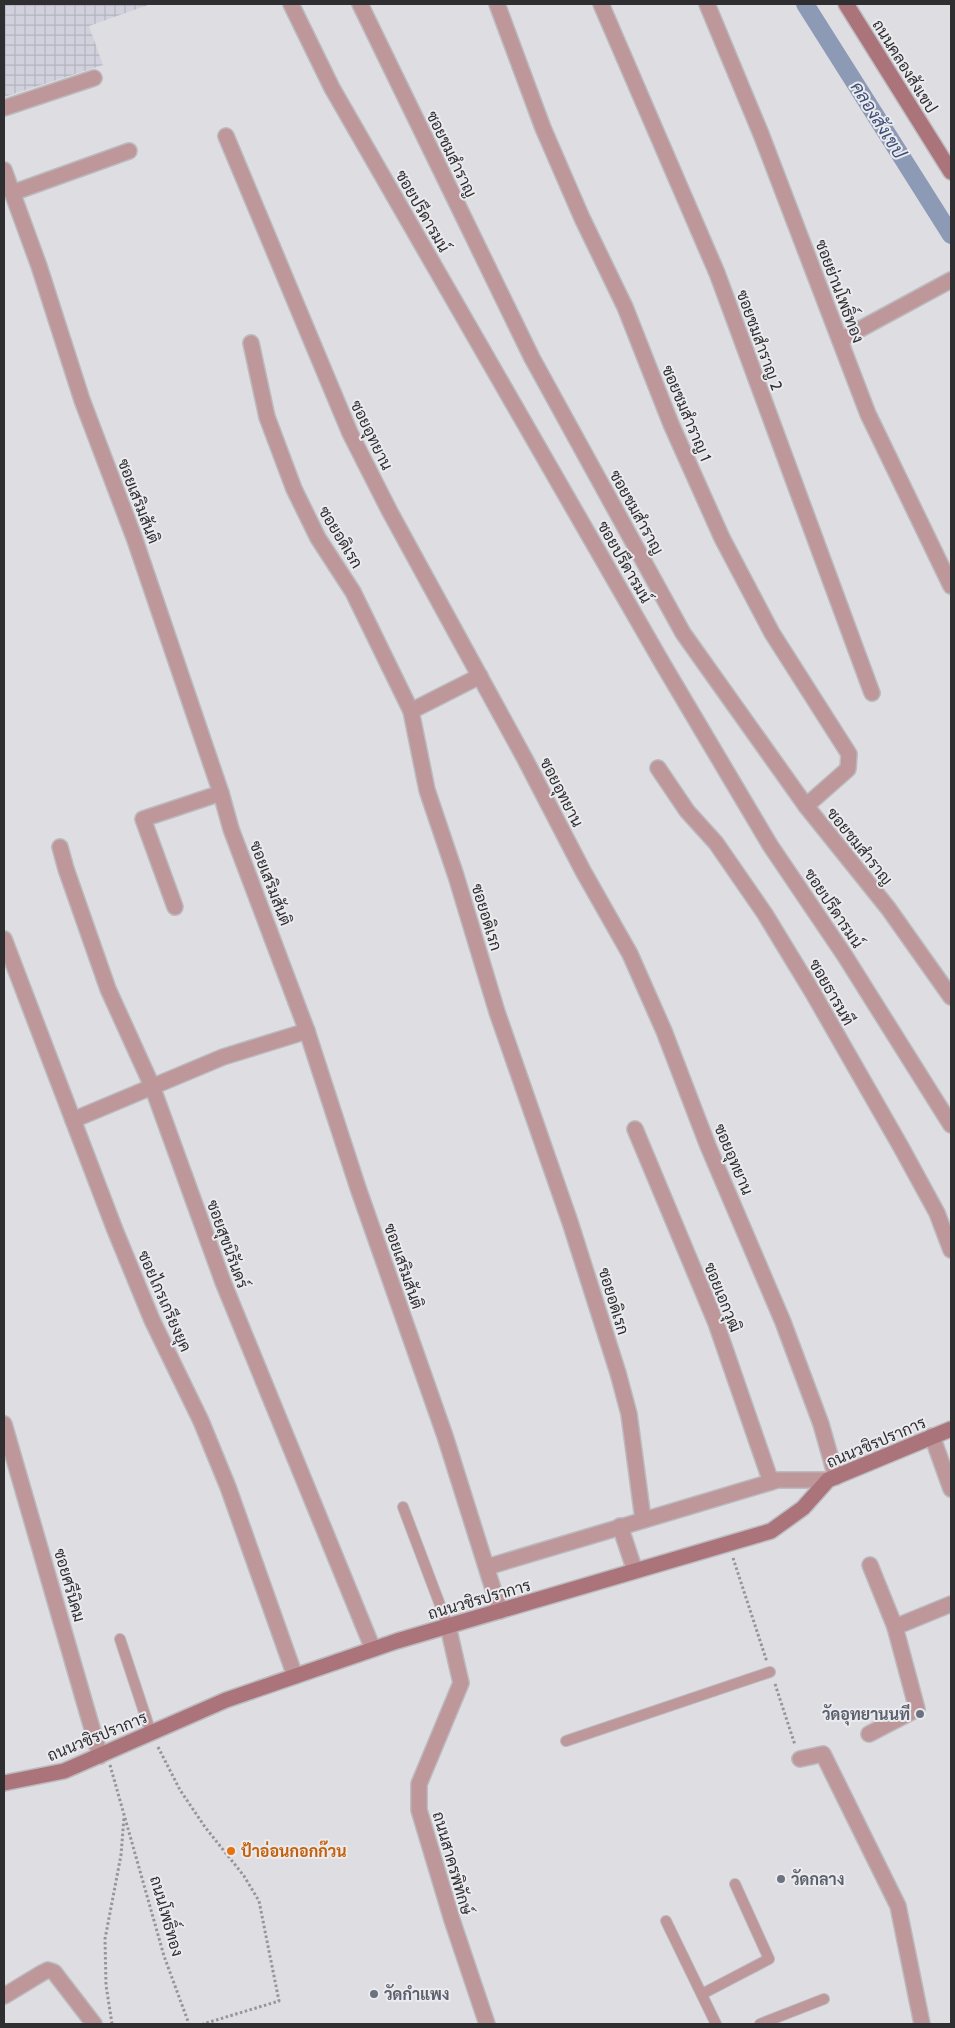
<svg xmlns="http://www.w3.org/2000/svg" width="955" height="2028" font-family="Cabin,Sarabun,sans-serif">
	<defs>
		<pattern id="industrial-grid" width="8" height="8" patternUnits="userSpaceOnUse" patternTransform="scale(1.25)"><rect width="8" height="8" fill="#d0d1dc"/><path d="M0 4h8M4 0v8" fill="none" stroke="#b3b4bd"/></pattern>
	</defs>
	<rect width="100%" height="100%" fill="#dedee2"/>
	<path fill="url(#industrial-grid)" d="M4,4H151L89,26L103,65L4,97Z"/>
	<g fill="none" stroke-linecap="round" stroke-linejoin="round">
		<path stroke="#8d9ab5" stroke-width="18" d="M805,4L951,235"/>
		<g stroke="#bbbbbf" stroke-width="12">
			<g id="lane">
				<path d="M403,1507L448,1626"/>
				<path d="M120,1639L151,1733"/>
				<path d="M566,1741L770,1672"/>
				<path d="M666,1921L716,2024"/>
				<path d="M702,1994L769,1959L735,1884"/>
				<path d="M760,2024L824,1999"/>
			</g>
		</g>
		<g stroke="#bbbbbf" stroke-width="18">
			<g id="street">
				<path d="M291,4L332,88L664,666L770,845L845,956L951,1125"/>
				<path d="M360,4L532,358L683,633L806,806L888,908L951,997"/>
				<path d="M497,4L543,128L582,218L625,307L671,424L722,538L772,633L849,754L848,769L806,806"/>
				<path d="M601,4L717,273L872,693"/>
				<path d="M707,4L761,134L868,414L951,586"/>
				<path d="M4,108L94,78"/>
				<path d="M226,136L350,433L390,512L525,759L583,871L630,954L664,1031L708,1146L783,1322L821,1424L836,1477"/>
				<path d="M4,170L39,266L82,400L135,540L221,793L231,829L307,1031L358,1188L445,1436L500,1611"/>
				<path d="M12,193L129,151"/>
				<path d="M840,340L951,280"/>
				<path d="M251,343L267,417L294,489L318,538L353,592L411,711L427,790L456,876L497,1012L570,1222L618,1373L629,1414L643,1519"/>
				<path d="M411,711L480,676"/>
				<path d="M658,768L687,811L716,843L765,914L813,993L901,1147L937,1213L951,1250"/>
				<path d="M60,847L66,869L108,989L152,1086L223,1282L373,1649"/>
				<path d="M175,907L143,819L221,793"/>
				<path d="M4,939L115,1230L152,1320L201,1421L228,1487L295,1676"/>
				<path d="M73,1120L223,1057L307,1031"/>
				<path d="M635,1129L716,1323L771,1482"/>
				<path d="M4,1424L100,1756"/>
				<path d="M932,1436L951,1489"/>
				<path d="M620,1526L635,1571"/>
				<path d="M487,1567L778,1480H828"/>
				<path d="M448,1626L461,1683L419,1784V1810L452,1920L487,2024"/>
				<path d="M895,1627L951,1604"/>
				<path d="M869,1734L917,1709L895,1627L870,1565"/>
				<path d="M800,1759L823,1754L898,1906L922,2024"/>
				<path d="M4,1996L42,1973L48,1970L54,1972L94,2024"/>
			</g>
		</g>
		<g stroke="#bbbbbf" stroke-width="18">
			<g id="secondary">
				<path d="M846,4L951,172"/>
				<path d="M4,1783L64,1771L226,1700L397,1641L771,1531L803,1508L828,1480L951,1429"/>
			</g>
		</g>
		<g stroke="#969699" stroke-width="3" stroke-dasharray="2.5 2.5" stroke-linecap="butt">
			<path d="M733,1558L767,1662"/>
			<path d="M775,1684L795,1745"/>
			<path d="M158,1747L180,1790L205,1827L244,1876L259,1901L279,2001L203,2024"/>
			<path d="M110,1765L164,1956L189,2024"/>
			<path d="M112,2024L106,1985L105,1939L121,1855L124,1817"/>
		</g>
		<use href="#lane" stroke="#be979b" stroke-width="10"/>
		<use href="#street" stroke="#be979b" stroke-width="15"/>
		<use href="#secondary" stroke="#ab747a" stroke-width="15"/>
	</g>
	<g fill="#6b7280" stroke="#ebebef" stroke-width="2">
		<circle cx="920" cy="1714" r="5"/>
		<circle cx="781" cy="1879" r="5"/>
		<circle cx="374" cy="1994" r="5"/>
	</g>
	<circle fill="#e8710a" stroke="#ebebef" stroke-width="2" cx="231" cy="1851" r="5"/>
	<g text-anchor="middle" stroke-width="4" stroke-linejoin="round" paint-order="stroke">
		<g font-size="16" fill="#2f2f31" stroke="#ebebef">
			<text transform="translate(905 66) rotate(58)" y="6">ถนนคลองสังเขป</text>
			<text transform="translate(452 154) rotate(64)" y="6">ซอยชมสำราญ</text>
			<text transform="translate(423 211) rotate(60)" y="6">ซอยปรีดารมน์</text>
			<text transform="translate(840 291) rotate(69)" y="6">ซอยย่านโพธิ์ทอง</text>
			<text transform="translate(760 340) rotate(70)" y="6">ซอยชมสำราญ 2</text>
			<text transform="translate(687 413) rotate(67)" y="6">ซอยชมสำราญ 1</text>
			<text transform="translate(372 435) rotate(64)" y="6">ซอยอุทยาน</text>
			<text transform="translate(139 501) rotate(69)" y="6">ซอยเสริมสันติ</text>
			<text transform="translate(637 512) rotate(61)" y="6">ซอยชมสำราญ</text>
			<text transform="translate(341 537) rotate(59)" y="6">ซอยอดิเรก</text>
			<text transform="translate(625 562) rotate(60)" y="6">ซอยปรีดารมน์</text>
			<text transform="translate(562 792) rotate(63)" y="6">ซอยอุทยาน</text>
			<text transform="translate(860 846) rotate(51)" y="6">ซอยชมสำราญ</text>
			<text transform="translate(271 883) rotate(69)" y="6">ซอยเสริมสันติ</text>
			<text transform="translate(834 908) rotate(56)" y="6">ซอยปรีดารมน์</text>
			<text transform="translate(487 917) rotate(73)" y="6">ซอยอดิเรก</text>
			<text transform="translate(832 992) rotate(60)" y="6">ซอยธารนที</text>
			<text transform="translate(734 1159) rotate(67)" y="6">ซอยอุทยาน</text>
			<text transform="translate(228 1244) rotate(70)" y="6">ซอยสุขนิรันดร์</text>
			<text transform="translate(404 1266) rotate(71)" y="6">ซอยเสริมสันติ</text>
			<text transform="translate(723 1297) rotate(68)" y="6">ซอยเอกวุฒิ</text>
			<text transform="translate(165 1301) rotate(66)" y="6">ซอยไกรเกรียงยุค</text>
			<text transform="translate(614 1301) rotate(73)" y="6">ซอยอดิเรก</text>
			<text transform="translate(876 1442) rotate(-23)" y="6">ถนนวชิรปราการ</text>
			<text transform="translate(70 1585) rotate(74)" y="6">ซอยศรีนิคม</text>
			<text transform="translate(479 1599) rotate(-16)" y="6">ถนนวชิรปราการ</text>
			<text transform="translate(97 1736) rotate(-22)" y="6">ถนนวชิรปราการ</text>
			<text transform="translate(453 1863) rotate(74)" y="6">ถนนสาครพิทักษ์</text>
			<text transform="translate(167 1916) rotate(74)" y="6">ถนนโพธิ์ทอง</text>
		</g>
		<g font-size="16" font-weight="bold" fill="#5b616d" stroke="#ebebef" text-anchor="start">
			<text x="910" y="1720" text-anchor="end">วัดอุทยานนที</text>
			<text x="791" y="1885">วัดกลาง</text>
			<text x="384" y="2000">วัดกำแพง</text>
		</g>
		<g font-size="16" font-weight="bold" fill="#c56008" stroke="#ebebef" text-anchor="start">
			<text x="241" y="1857">ป้าอ่อนกอกก๊วน</text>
		</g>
		<g font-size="18" font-style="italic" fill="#3d4f78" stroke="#ebebef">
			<text transform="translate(878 120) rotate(58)" y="6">คลองสังเขป</text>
		</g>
	</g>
	<rect width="955" height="2028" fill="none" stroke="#2f2f31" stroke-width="10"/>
</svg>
